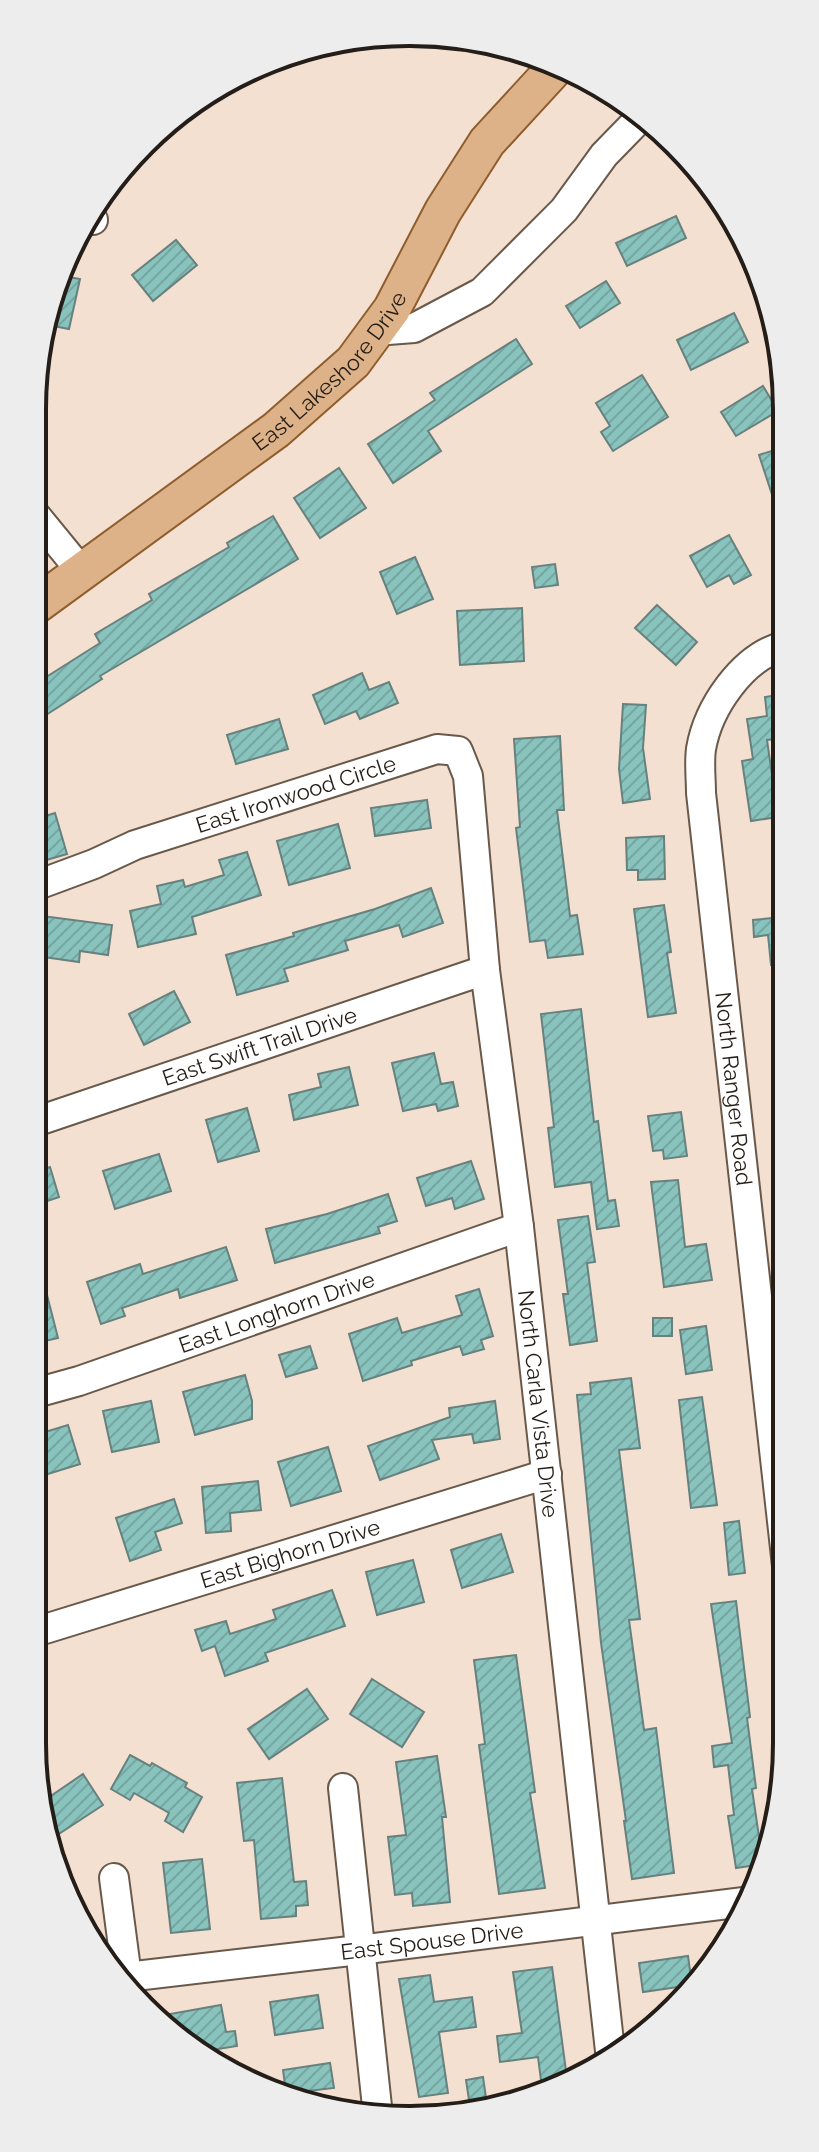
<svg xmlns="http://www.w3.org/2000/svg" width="819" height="2152" font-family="Raleway,sans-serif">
	<defs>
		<pattern id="building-hatch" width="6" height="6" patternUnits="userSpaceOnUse" patternTransform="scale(2)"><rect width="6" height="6" fill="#89c3bd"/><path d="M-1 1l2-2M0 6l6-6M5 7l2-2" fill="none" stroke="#76a7a2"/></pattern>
	</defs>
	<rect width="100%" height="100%" fill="#f4e0d0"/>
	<g fill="url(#building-hatch)" stroke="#67817e" stroke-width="2">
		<path d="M676,216L686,238L627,266L616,243Z"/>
		<path d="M176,240L197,265L153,301L132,275Z"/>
		<path d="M63,276L80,279L69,329L43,324L45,311Z"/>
		<path d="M606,281L620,303L580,328L566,306Z"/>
		<path d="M734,313L748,342L691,370L677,340Z"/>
		<path d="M516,339L532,364L428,431L441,451L393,483L368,444L435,400L430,393Z"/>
		<path d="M642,375L668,417L613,451L601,432L610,426L596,403Z"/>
		<path d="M763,386L778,411L736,436L721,412Z"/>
		<path d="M784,447V521L781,522L759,455Z"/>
		<path d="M339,468L366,508L320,538L294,498Z"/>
		<path d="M273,516L298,559L100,676L102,679L32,724V686L100,643L95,634L152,600L149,594L229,547L227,543Z"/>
		<path d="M729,535L751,575L734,584L729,575L707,587L690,556Z"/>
		<path d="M415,557L433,599L397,614L380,572Z"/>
		<path d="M555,564L558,585L535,588L532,567Z"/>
		<path d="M657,605L697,642L676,665L635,628Z"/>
		<path d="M522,608L524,661L460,665L457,611Z"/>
		<path d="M362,673L369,690L389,682L398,703L360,719L356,711L325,724L313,695Z"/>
		<path d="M784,694L785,738L767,740L778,817L751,821L742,761L753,759L747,719L767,716L765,697Z"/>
		<path d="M623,704L646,705L643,748L650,799L623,803L619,769Z"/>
		<path d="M279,719L288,749L236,764L227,735Z"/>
		<path d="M560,736L564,810H557L570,916L577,915L583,954L548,958L545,940L530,942L516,828L520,827L514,739Z"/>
		<path d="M427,800L431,828L375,836L371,808Z"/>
		<path d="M55,813L67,854L43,861L39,848L32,850V820Z"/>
		<path d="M338,824L350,868L289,885L277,841Z"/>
		<path d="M664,836L665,879L638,880V870H627L626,838Z"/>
		<path d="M247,852L261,895L192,917L196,934L138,947L130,911L161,904L157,886L183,880L185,887L224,875L219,860Z"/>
		<path d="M431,888L443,923L403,937L399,925L345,941L348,950L284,969L288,981L237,995L226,955L294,936L293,933L375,909Z"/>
		<path d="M664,905L671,952L667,953L676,1013L648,1017L634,909Z"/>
		<path d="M42,916L112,925L108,955L80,951L79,962L36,956Z"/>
		<path d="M783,917H785V964L771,965L768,935L754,937L753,920Z"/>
		<path d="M174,991L190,1022L144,1045L129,1014Z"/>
		<path d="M581,1009L594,1122L598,1121L608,1201L615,1200L619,1226L597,1229L591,1182L555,1187L548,1128L554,1127L541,1014Z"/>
		<path d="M434,1053L441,1084L453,1082L458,1106L438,1111L436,1104L403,1111L392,1063Z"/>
		<path d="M349,1067L358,1105L294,1120L289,1095L321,1087L318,1074Z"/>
		<path d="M247,1108L259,1151L218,1162L206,1120Z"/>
		<path d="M681,1112L687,1156L664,1159L663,1150L653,1151L648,1116Z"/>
		<path d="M159,1154L171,1191L115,1209L103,1171Z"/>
		<path d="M471,1161L484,1199L455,1209L452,1198L426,1206L417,1178Z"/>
		<path d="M50,1167L59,1197L32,1206V1173Z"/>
		<path d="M678,1180L685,1247L706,1244L712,1280L664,1287L651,1182Z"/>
		<path d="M388,1194L397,1221L378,1227L380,1233L275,1263L266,1229L327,1214Z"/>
		<path d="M588,1216L595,1262L587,1263L597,1341L570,1345L563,1294H568L558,1220Z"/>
		<path d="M226,1247L237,1280L180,1298L178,1289L122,1308L125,1316L101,1324L87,1282L140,1264L143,1274Z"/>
		<path d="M479,1289L493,1336L481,1340L484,1349L463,1355L460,1346L411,1361L412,1365L363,1381L349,1334L397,1318L402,1333L462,1315L456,1296Z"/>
		<path d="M46,1291L58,1338L32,1344V1295Z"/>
		<rect x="653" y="1318" width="19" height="18"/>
		<path d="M706,1326L712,1370L686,1374L680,1330Z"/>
		<path d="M310,1346L317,1368L286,1377L279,1355Z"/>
		<path d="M245,1375L252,1401V1419L195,1435L183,1392Z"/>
		<path d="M631,1378L640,1448L619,1450L640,1619L629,1620L644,1730L656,1728L674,1873L632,1879L624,1821H626L601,1643L577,1395L591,1394L590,1383Z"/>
		<path d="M702,1397L717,1505L691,1508L679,1400Z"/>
		<path d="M151,1401L159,1442L112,1452L103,1411Z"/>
		<path d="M495,1401L500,1439L474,1443L472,1434L432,1440L439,1459L380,1480L368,1446L450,1417L449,1408Z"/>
		<path d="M68,1425L80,1464L32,1479V1436Z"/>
		<path d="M328,1447L341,1491L291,1506L278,1462Z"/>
		<path d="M258,1481L261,1510L230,1513L231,1531L206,1533L202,1487Z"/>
		<path d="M174,1499L182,1523L155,1532L161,1550L130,1561L116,1518Z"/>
		<path d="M739,1521L745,1573L729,1575L724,1523Z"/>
		<path d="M501,1534L513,1572L462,1588L451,1550Z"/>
		<path d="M413,1560L424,1602L377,1615L366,1572Z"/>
		<path d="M332,1590L345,1626L265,1653L268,1661L225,1676L215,1646L202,1651L195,1630L226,1621L230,1634L276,1619L273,1610Z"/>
		<path d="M736,1601L750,1717L747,1718L756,1788L752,1789L763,1864L736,1868L728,1816L734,1815L728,1765L714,1767L712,1746L732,1743L711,1604Z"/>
		<path d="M516,1655L535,1792L530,1793L545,1888L499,1894L479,1745L485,1744L474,1660Z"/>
		<path d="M372,1679L424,1712L402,1747L350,1714Z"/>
		<path d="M307,1689L328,1719L269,1759L248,1729Z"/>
		<path d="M130,1755L150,1766L152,1763L187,1783L185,1787L202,1797L183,1832L165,1821L169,1813L134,1793L130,1800L111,1789Z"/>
		<path d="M437,1756L446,1817H442L450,1902L413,1906L412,1893L395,1895L390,1854L388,1837L406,1835L396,1762Z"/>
		<path d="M83,1774L103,1805L48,1841L42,1802Z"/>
		<path d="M282,1778L294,1882L306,1881L308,1905L296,1906V1916L261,1919L254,1840L244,1841L237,1783Z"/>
		<path d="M202,1859L210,1929L171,1933L163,1863Z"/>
		<path d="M688,1956L692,1985L643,1992L639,1963Z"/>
		<path d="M552,1967L567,2078L542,2088L538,2057L500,2062L497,2036L522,2033L513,1972Z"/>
		<path d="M430,1975L434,2002L472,1997L476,2027L439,2032L448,2093L419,2097L399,1979Z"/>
		<path d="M318,1995L323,2028L275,2035L270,2002Z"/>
		<path d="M221,2005L226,2032L235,2031L237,2046L200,2052L173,2030L170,2014Z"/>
		<path d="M330,2063L334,2088L291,2093L286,2092L283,2070Z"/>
		<path d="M483,2077L486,2098L469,2100L466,2080Z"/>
	</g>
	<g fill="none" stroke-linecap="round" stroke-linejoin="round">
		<g stroke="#69594b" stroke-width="32">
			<g id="minor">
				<path d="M90,220H93"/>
				<path d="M375,331L414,328L482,292L564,210L604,155L642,116"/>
				<path d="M32,511L82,572"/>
				<path id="s1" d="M784,646C742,657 708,708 701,749C699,763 701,779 701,793L787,1566"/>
				<path id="s2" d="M32,887L94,864L135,845L437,749L458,751L468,776L485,970L519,1227L611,2060"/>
				<path id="s3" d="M32,1123L485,970"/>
				<path id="s4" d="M32,1394L79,1381L519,1227"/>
				<path id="s5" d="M32,1633L547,1474"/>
				<path d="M343,1788L378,2116"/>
				<path d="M114,1878L129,1992"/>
				<path id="s6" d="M118,1978L359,1950L744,1902"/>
			</g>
		</g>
		<g stroke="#8f5d2d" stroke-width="40">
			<g id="major">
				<path id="s7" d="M32,608L276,430L353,362L392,309L443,211L487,142L556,67"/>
			</g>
		</g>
		<use href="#minor" stroke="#fff" stroke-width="28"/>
		<use href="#major" stroke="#deb288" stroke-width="36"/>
	</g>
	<g text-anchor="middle" stroke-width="7" stroke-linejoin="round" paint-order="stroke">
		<g font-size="22" fill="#251e18" stroke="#fff">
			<text dy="8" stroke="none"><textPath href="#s7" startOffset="382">East Lakeshore Drive</textPath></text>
			<text dy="8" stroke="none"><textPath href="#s2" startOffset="280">East Ironwood Circle</textPath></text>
			<text dy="8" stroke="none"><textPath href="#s3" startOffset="240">East Swift Trail Drive</textPath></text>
			<text dy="8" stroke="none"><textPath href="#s1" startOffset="480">North Ranger Road</textPath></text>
			<text dy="8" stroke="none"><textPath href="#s4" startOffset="258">East Longhorn Drive</textPath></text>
			<text dy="8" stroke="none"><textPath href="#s2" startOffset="1108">North Carla Vista Drive</textPath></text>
			<text dy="8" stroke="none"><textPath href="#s5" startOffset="270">East Bighorn Drive</textPath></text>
			<text dy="8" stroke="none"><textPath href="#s6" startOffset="316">East Spouse Drive</textPath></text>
		</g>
	</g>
	<path d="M0 0H819V2152H0ZM409 46H410A363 363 0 0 1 773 409V1743A363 363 0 0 1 410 2106H409A363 363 0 0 1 46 1743V409A363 363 0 0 1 409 46Z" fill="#eeeded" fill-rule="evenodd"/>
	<path fill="none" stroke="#251e18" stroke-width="4" d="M409 46H410A363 363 0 0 1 773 409V1743A363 363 0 0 1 410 2106H409A363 363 0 0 1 46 1743V409A363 363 0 0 1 409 46Z"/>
</svg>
